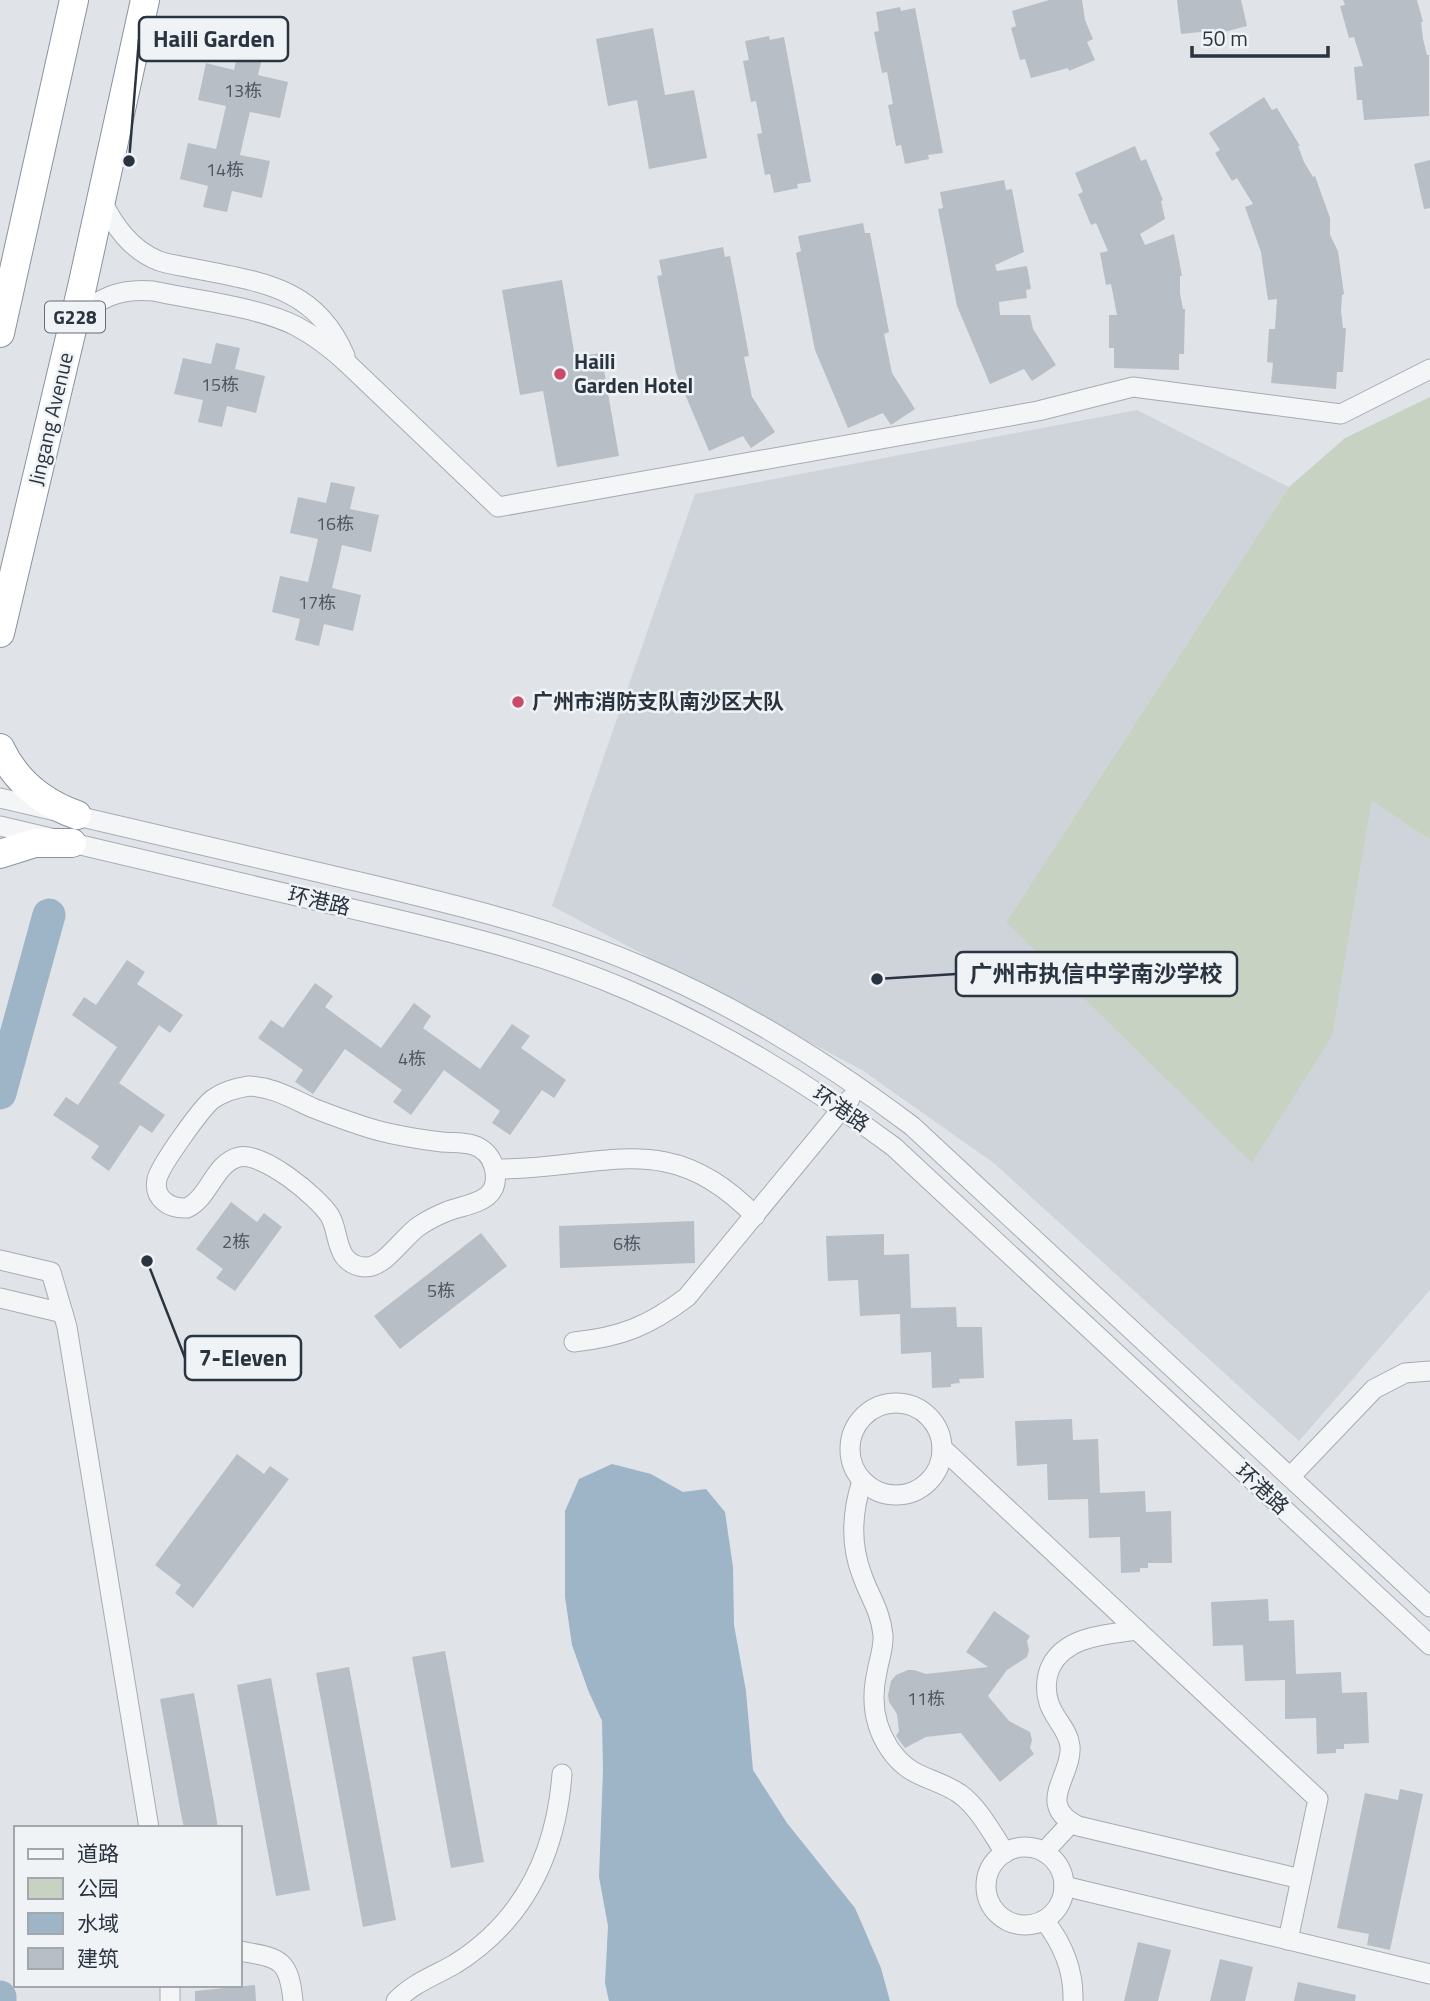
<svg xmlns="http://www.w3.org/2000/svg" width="1430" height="2001" font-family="'Titillium Web','Noto Sans SC',sans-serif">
	<rect width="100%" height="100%" fill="#e0e4e9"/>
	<path fill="#cfd4db" d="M1137,410L1289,487L1006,922L1332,1035L1372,801L1430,840V1290L1299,1441L995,1164L862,1070L552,906L695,494Z"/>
	<path fill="#c7d2c2" d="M1430,397V840L1372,801L1332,1036L1252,1163L1006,922L1289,487L1345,438Z"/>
	<path fill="#9db5c7" d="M612,1464L651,1474L683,1492L706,1489L725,1512L733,1567L734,1625L746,1691L753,1770L787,1823L855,1908L881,1968L890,2001H609L605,1983L608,1926L599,1877L603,1770L602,1721L588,1690L572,1645L565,1597V1511L579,1479Z"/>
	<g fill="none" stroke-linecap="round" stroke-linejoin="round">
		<g stroke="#9db5c7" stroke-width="33">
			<path d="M0,1093L49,915"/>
			<path d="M0,1997V2001"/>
		</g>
	</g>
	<g fill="#b8bec5">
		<path d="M1049,0H1082L1085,20L1093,39L1087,42L1095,60L1069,71L1068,68L1031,78L1025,59L1020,60L1011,28L1016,26L1012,11Z"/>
		<path d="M1177,0H1241L1247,26L1220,33V30L1181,34Z"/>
		<path d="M1343,0H1417L1423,22H1421L1423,39L1427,55H1429V116L1364,120L1362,100H1357L1354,67L1363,66L1354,37L1349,38L1340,6L1345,5Z"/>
		<path d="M900,7L901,11L915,8L943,153L928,155L929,159L905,164L901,145L896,146L888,105L893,104L887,72L882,73L874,32L879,31L876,12Z"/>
		<path d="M653,28L665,95L694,90L707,158L649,169L637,100L608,106L596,39Z"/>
		<path d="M769,36L770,40L784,37L811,182L797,184L798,188L774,193L770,174L765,175L757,134L762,133L756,101L751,102L743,61L749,60L745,41Z"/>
		<path d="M239,48L263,54L258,75L288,82L280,118L250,112L245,133L240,155L270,161L262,198L232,191L227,212L203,207L208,186L180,179L188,143L216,149L221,128L226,106L198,100L206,63L234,70Z"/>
		<path d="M1264,97L1272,110L1277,108L1300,146H1298L1304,162L1313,177L1315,176L1330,218V235L1338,251L1344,294L1342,295L1341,311L1343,328H1346L1343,372H1337L1336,389L1271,383L1273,363L1267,362L1269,329H1275L1277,299L1268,300L1261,252L1245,207L1253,204L1237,178L1232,181L1215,153L1220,150L1209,133Z"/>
		<path d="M1135,146L1141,161L1146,159L1163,200L1161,201L1165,219L1140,234L1145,245L1174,234L1182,276H1180V293L1183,309H1185L1184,354H1179V370L1114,368V348H1109V315H1117L1111,284L1106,285L1100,253L1108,251L1096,223L1091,225L1078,194L1083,192L1075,173Z"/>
		<path d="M1430,160V208L1424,209L1414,164Z"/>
		<path d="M1004,180L1006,190L1012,189L1024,252L995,265L997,271L1027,266L1031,289L1026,290L1027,298L999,302L1000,315H1030L1033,329L1056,365L1032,381L1024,369L990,384L957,306L938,209L943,208L940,192Z"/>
		<path d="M863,223L865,233H870L889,332L884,334L892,373L915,409L891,425L883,413L848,428L815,350L796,253L801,251L798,236Z"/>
		<path d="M723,247L725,257L730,256L741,313L749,356L744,357L752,397L775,432L751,448L743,436L709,451L676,373L657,276L662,275L659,260Z"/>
		<path d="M562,280L575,357L601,353L619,456L557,467L543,391L520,395L502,290Z"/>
		<path d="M216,343L240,348L235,369L265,376L256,413L227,406L222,427L198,422L203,400L174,394L183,358L211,364Z"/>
		<path d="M331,482L355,487L350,509L379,515L371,552L342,545L337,567L332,588L361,595L353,631L324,624L319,646L295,640L300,619L272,612L280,576L308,582L313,561L318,539L290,533L298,497L326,503Z"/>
		<path d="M127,960L145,972L137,984L183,1015L170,1033L159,1025L119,1083L165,1115L152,1133L140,1125L109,1171L91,1158L99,1146L53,1115L66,1097L78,1105L117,1047L72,1015L84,997L96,1005Z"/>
		<path d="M315,983L333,996L325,1007L381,1048L414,1003L431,1016L423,1028L480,1069L512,1024L530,1036L521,1048L566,1080L554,1098L542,1090L510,1135L492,1123L500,1111L444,1070L411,1115L393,1102L402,1090L345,1049L313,1094L295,1082L303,1070L258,1038L271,1020L283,1028Z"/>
		<path d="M231,1202L257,1222L264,1213L282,1227L235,1291L216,1278L223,1269L196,1249Z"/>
		<path d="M694,1221L695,1263L560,1268L559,1226Z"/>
		<path d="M481,1233L507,1266L400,1349L374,1316Z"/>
		<path d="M884,1234V1255L909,1254L911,1308L956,1307L957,1327H982L984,1378L959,1379L960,1383L951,1384V1387L932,1388L931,1352L901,1354L900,1314L860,1316L858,1280L828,1281L826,1236Z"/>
		<path d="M1072,1419L1073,1440L1098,1439L1100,1493L1145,1491L1146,1512L1171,1511L1172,1563H1148V1568H1140V1572L1121,1573L1120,1537L1089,1538L1088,1499L1048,1500L1047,1464L1017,1466L1015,1421Z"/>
		<path d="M237,1454L264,1474L270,1466L289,1479L193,1608L175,1593L181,1585L155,1565Z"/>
		<path d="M1268,1599L1269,1621L1294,1620L1296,1674L1341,1672L1342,1693L1367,1692L1369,1743L1344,1744V1749H1336V1753L1317,1754L1316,1718L1285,1719V1680L1245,1681L1243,1645L1213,1646L1211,1602Z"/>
		<path d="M994,1611L1030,1636L1027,1641L1029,1650L1027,1657L1007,1670L988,1696L1009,1721L1030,1732L1032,1740L1030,1748L1034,1754L1000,1782L961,1733L926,1737L905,1748L896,1736L899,1731L897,1714L889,1702L888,1695L891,1681L896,1675L908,1670H914L926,1674L988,1667L966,1652Z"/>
		<path d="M445,1651L484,1862L451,1868L412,1657Z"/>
		<path d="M349,1667L396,1920L363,1927L316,1673Z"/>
		<path d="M271,1678L310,1890L276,1896L237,1685Z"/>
		<path d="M194,1693L214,1803L218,1828H184L181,1814L160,1699Z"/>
		<path d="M1400,1789L1423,1794L1390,1950L1367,1945L1369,1934L1337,1928L1365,1793L1398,1800Z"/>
		<path d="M1138,1942L1171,1950L1158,2001H1124Z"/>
		<path d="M1220,1959L1253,1967L1245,2001H1210Z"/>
		<path d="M1298,1982L1356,1995L1355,2001H1294Z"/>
		<path d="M255,1985L256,2001H195V1991Z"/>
	</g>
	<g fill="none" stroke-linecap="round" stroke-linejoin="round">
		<g stroke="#a6acb3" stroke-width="21">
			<g id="minor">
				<path d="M101,199C114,226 131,250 159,261C170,265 184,266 196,269C261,282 316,287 345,356"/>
				<path d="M74,321C97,298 120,288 153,291C195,300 259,307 296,326C315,336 332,349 348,364L498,507L1038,411L1133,387L1341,414L1430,369"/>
				<path d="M0,798C110,823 220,849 330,875C435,900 539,923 639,965C737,1006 827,1062 912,1126L1430,1607"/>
				<path d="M0,826C112,852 224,878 335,905C435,928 535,950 630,991C725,1032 811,1085 894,1147L1430,1645"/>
				<path d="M249,1086C273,1087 291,1098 313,1108C331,1115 350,1122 369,1128C392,1135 417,1139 442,1142C452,1143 463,1142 473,1145C483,1148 491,1156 494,1167C503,1202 470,1203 448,1211C438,1215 428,1220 419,1226C403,1237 385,1267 366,1267C358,1267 349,1263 344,1256C336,1244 337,1228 330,1216C317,1196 263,1152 239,1157C214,1163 210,1197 187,1208C170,1209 153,1199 157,1179C160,1166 201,1108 213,1099C224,1091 236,1088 249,1086Z"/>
				<path d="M495,1169C602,1170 668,1125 755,1216"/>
				<path d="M0,1260L51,1272L67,1327L149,1828"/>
				<path d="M0,1298L63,1313"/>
				<path d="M574,1342C621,1337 649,1326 687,1297L850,1099"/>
				<circle cx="896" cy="1449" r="46"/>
				<path d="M942,1448L1318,1799L1288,1940"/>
				<path d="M1290,1477L1374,1389L1405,1373L1430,1371"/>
				<path d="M862,1481C852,1512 850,1544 862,1575C870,1598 880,1609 883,1635C884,1647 879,1660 877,1672C871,1698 874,1725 889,1748C910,1780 934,1776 960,1794C979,1808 992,1833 1005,1853"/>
				<path d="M1137,1630C1107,1635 1067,1635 1051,1666C1046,1677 1045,1691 1049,1703C1054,1719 1068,1729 1070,1746C1073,1776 1034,1804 1078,1826L1301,1879"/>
				<circle cx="1025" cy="1886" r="39"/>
				<path d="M1044,1852L1071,1823"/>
				<path d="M1064,1886L1430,1974"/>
				<path d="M1044,1920C1063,1944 1074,1970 1073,2001"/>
				<path d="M240,1951C279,1958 289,1958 293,2001"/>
				<path d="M170,1985V2001"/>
				<path d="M396,2001C413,1983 434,1976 455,1964C525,1920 556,1854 562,1774"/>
			</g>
		</g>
		<g stroke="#88939f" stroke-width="30">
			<g id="highway">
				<path d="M0,333L74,0"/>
				<path d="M0,633L82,287L145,0"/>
				<path d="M0,748C16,782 43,803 77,815"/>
				<path d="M0,854L35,843H72"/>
			</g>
		</g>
		<use href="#minor" stroke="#f3f5f7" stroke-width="19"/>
		<use href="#highway" stroke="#fff" stroke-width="28"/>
	</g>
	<g fill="#c94a69" stroke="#f0f3f6" stroke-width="2.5">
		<circle cx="560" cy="374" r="7"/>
		<circle cx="518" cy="702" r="7"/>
	</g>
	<g text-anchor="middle" stroke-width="5" stroke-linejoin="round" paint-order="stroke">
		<g font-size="18" fill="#4e5661">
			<text x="243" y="97">13栋</text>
			<text x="225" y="176">14栋</text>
			<text x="220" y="391">15栋</text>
			<text x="335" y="530">16栋</text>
			<text x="317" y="609">17栋</text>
			<text x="412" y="1065">4栋</text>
			<text x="236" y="1248">2栋</text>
			<text x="627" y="1250">6栋</text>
			<text x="441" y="1297">5栋</text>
			<text x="926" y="1705">11栋</text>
		</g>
		<rect fill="#f0f3f6" stroke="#656d77" stroke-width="2" x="45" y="301.5" width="60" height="31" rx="5"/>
		<g font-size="19" font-weight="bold" fill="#2a3440">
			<text x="75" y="324">G228</text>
		</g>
		<g font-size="21" font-weight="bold" fill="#2a3440" stroke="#f0f3f6" text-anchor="start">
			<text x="574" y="369">Haili<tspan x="574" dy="24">Garden Hotel</tspan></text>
			<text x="532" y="709">广州市消防支队南沙区大队</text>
		</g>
		<g font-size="21" fill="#2a3440" stroke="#f0f3f6">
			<text transform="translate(51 419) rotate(-77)" y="7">Jingang Avenue</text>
			<text transform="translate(319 901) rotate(13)" y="7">环港路</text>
			<text transform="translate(841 1109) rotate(35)" y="7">环港路</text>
			<text transform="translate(1262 1489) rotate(43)" y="7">环港路</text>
		</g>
	</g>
	<path fill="none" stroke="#2a3440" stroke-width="2.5" d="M129 161L139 39M877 979L956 974M147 1261L185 1358"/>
	<g fill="#2a3440" stroke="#f0f3f6" stroke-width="2.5">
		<circle cx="129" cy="161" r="7"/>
		<circle cx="877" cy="979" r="7"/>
		<circle cx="147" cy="1261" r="7"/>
	</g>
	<g fill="#f0f3f6" stroke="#2a3440" stroke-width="2.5">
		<rect x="139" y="17" width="149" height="44" rx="7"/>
		<rect x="956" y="952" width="281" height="44" rx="7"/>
		<rect x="185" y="1336" width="116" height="44" rx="7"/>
	</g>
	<g font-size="23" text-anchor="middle" font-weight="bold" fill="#2a3440">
		<text x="214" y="47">Haili Garden</text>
		<text x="1096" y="982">广州市执信中学南沙学校</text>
		<text x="243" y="1366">7-Eleven</text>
	</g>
	<rect x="14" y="1826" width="228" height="161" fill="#f0f3f6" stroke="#a1a7ad" stroke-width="2"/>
	<rect x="28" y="1849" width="35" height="10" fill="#f3f5f7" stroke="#a1a7ad" stroke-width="2"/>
	<text x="77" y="1861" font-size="21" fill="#2a3440">道路</text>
	<rect x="28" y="1878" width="35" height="21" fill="#c7d2c2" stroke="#a1a7ad" stroke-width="2"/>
	<text x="77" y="1896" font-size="21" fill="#2a3440">公园</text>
	<rect x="28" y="1913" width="35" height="21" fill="#9db5c7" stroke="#a1a7ad" stroke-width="2"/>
	<text x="77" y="1931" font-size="21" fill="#2a3440">水域</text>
	<rect x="28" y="1948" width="35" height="21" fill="#b8bec5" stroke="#a1a7ad" stroke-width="2"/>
	<text x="77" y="1966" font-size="21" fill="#2a3440">建筑</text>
	<path d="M1192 46v10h136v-10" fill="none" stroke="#2a3440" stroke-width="3.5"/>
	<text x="1202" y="46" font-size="21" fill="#2a3440" stroke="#f0f3f6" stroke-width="5" paint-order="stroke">50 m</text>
</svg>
